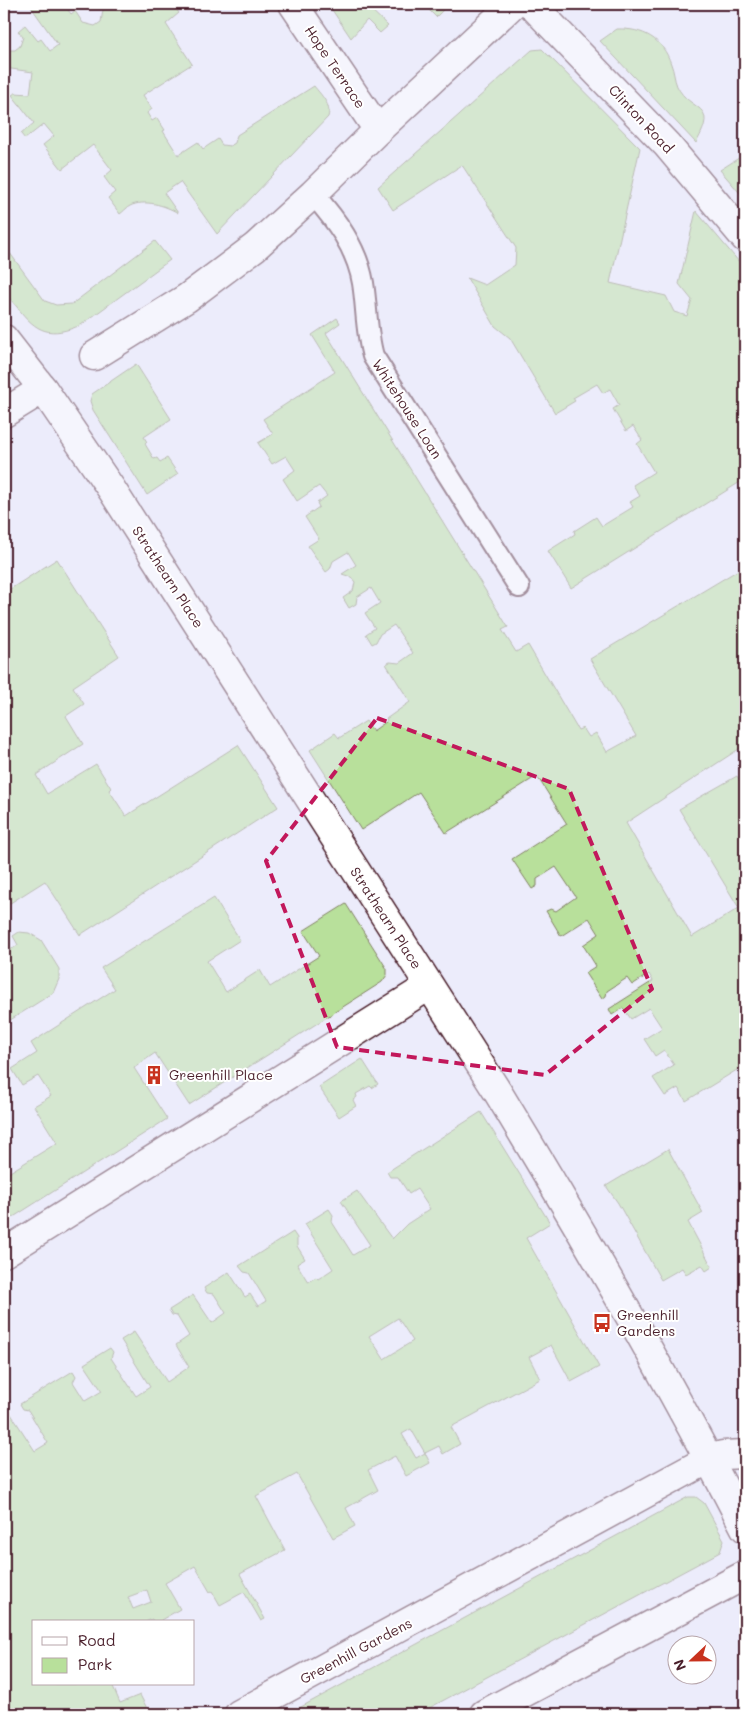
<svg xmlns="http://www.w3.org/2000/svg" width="749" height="1718" font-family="Mali,sans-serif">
	<rect width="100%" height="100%" fill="#ececfb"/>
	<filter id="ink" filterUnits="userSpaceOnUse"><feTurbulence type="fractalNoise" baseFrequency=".02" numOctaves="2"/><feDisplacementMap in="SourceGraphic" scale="10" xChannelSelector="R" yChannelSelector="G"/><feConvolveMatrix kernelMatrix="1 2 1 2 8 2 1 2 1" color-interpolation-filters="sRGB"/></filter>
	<g filter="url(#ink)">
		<g fill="#b8e09b" stroke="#818063" fill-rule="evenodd">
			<path d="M29,4H70L66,7L71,14L75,11L83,23L95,26L101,22L103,10L111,4H173L179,13L166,24L192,64L143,95L152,109L147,113L152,121L157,118L165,130L163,131L178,155L198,142L203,149L218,139L222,145L230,146L235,143L237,135L314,86C321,95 332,105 328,117L217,234L180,182L164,193L178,213C165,205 144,199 130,206C126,208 123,212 120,214L108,198L115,192L104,177L112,170L93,145L62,169L43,145L54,136L44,124L25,139L21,134L34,123L12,95L15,93L30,94L33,72L4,68V46L8,50H15L20,46L23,37L18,31L25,25L38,41L41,39L50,51L58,45Z"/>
			<path d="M328,4H365L388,26L380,33L367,20L351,38Z"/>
			<path d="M423,4H449L436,17Z"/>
			<path d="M617,29C643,28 663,39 671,64C674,71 674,79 677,86C690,113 720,102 696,143L600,41Z"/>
			<path d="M542,49L640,148L610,283L666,296L674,312L687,316L692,300L679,284L696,211L745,269V479L571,588L548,551L575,534L574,531L596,517L602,526L633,507L630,502L640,496L633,485L654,472L637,444L642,440L633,426L626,431L613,409L619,405L610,389L603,393L597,384L573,398L575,401L555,413L510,338L495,326L467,278L485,285L515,265L516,248L462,165L393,210L378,187L532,50Z"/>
			<path d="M745,154V199L720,170Z"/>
			<path d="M155,241L170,260L81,325C50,338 37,333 17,307C13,302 5,295 4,288C2,274 4,259 4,245L45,301L56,305L72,304Z"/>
			<path d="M337,318L340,323L326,333L508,627L502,630L516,652L528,645L578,730L583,728L589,737L596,733L607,752L636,736L590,659L745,566V745L626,823L692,937L739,908L679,809L737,776L745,789V1065L686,1101L678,1088L665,1096L653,1078L674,1065L664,1050L655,1056L644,1039L662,1028L649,1008L631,1019L623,1008L612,1015L609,1009L653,981L649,974L632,985L627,978L607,991L606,996L602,999L585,973L596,966L583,945L599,934L589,918L561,936L546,911L551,909L556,911L576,897L556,867L537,879V886L532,889L512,859L567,824L537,776L446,833L419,792L361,830L310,750L335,733L339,738L366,721L373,731L387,721L386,719L410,702L386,664L390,662L399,663L413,653L394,625L380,634L376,642L372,644L366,634L375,628L365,613L380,603L371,588L357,597L356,604L349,608L343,598L353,591L355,582L351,577L342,574L356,565L348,552L333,561L330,569L326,572L308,546L319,539L305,517L319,507L317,503L327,496L319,486L297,501L283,479L295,470L286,456L272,464L258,443L273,434L263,419L335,372L312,335Z"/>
			<path d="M136,364L171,419L144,437L147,442L145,444L154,459L157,458L160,462L167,458L178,474L147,495L93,410L90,401L92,394Z"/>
			<path d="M57,559L119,656L73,687L84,704L66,716L83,744L36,775L47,794L96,764L111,788L109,790L126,816L238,745L278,807L80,935L45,881L4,907V593Z"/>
			<path d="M214,898L240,940L207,961L226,992L260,970L270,987L319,956L303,931L346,904L387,969V975L382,982L189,1105L155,1053L134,1068L167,1119L4,1223V1173L5,1175L57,1143L34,1106L51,1096L38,1076L22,1085L12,1069L37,1053L31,1043L115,989L101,968Z"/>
			<path d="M19,932L29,933L41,940L59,969V979L53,993L4,1024V954L18,945L13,936Z"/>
			<path d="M362,1059L378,1084L372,1088L370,1086L356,1094L357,1097L353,1100L356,1106L339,1117L319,1087Z"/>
			<path d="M481,1112L550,1223L526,1238L599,1367L571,1382L551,1345L529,1357L540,1379L451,1427L460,1444L443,1454L439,1446L425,1453L430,1463L406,1476L395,1456L368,1470L378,1490L346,1508L355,1526L333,1538L297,1474L256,1496L285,1550L240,1574L265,1619L261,1621L244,1592L220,1605L212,1591L210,1592L195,1566L165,1583L180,1609L161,1620L162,1622H153L152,1619L145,1622H34V1684H112L120,1703L140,1695L150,1714H4V1415L9,1411L35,1451L48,1443L28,1410L23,1409L20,1404L73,1371L76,1376L73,1382L85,1401L102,1391L84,1364L110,1348L113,1352L111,1358L136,1396L150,1387L121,1340L134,1332L167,1382L189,1367L176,1345L189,1336L177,1316L172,1315L169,1310L193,1295L212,1323L226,1313L214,1294L207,1293L204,1288L229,1272L245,1297L250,1294L258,1306L266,1301L249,1273L244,1272L239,1266L293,1232L297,1238V1246L305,1259L297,1264L308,1282L316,1277L318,1279L333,1269L305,1224L329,1209L333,1215L332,1222L353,1255L370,1245L341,1201L357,1191L392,1239L407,1224L430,1209L417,1189L409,1194L398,1177H390L387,1172ZM398,1318L413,1341L384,1359L369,1336ZM411,1429L425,1453L416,1458L402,1434ZM147,1590L151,1602L133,1609L128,1597Z"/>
			<path d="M668,1149L703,1213L688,1222L712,1267L706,1271L702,1265L686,1274L682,1268L661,1280L618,1203L606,1186Z"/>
			<path d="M688,1497H696L704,1503L724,1540L720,1552L418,1714H288Z"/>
		</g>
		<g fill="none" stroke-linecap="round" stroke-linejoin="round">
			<g stroke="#4a1f2b" stroke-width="24">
				<path id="lane" d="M313,194C336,220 357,248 363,283C367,308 366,332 373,356L519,587"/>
			</g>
			<g stroke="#4a1f2b" stroke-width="31">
				<g id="street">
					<path d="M293,4L378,130"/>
					<path d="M531,4L667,145L745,238"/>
					<path d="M94,356L187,298L255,247L313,194L378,130L513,4"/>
					<path d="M4,413L43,389"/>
					<path d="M4,1253L429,986"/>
				</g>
			</g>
			<g stroke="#4a1f2b" stroke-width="31">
				<g id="secondary">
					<path d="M4,339L43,389L112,490L497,1091C584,1234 668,1379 745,1528"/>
					<path d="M239,1714L709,1459L723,1455L745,1454"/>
					<path d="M484,1714L745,1575"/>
				</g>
			</g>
			<use href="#lane" stroke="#fff" stroke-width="20"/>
			<use href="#street" stroke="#fff" stroke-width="28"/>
			<use href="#secondary" stroke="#fff" stroke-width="28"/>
		</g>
	</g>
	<path d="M0 0H749V1718H0ZM377,718L569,789L652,989L545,1075L337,1047L266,861Z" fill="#ececfb" fill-opacity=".55" fill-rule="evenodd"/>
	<path fill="none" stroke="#c2185b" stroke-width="4" stroke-dasharray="10 6" stroke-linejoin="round" d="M377,718L569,789L652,989L545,1075L337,1047L266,861Z"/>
	<defs>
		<g id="building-bare" transform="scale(1.5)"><path d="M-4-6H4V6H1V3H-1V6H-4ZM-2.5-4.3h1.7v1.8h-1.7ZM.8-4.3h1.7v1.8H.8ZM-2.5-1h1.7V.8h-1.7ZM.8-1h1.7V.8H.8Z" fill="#c8321e" stroke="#fff" stroke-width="2.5" paint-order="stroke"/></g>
		<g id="bus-bare" transform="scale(1.5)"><path d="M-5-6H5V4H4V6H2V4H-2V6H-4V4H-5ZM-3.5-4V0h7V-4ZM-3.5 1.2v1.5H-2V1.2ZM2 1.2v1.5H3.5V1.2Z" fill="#c8321e" stroke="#fff" stroke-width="2.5" paint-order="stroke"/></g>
	</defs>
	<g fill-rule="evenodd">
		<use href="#building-bare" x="154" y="1075"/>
		<use href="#bus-bare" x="602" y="1323"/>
	</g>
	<g text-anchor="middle" stroke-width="4" stroke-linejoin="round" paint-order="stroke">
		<g font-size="14" fill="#4a1f2b" stroke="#fff">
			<text transform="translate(335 67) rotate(56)" y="5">Hope Terrace</text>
			<text transform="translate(641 119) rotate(47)" y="5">Clinton Road</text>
			<text transform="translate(407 409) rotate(57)" y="5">Whitehouse Loan</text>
			<text transform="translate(168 577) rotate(57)" y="5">Strathearn Place</text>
			<text transform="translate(386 918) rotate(57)" y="5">Strathearn Place</text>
			<text transform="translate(356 1651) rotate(-28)" y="5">Greenhill Gardens</text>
		</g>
		<g font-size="14" fill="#4a1f2b" stroke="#fff" text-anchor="start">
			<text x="169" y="1080">Greenhill Place</text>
			<text x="617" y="1320">Greenhill<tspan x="617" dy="16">Gardens</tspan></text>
		</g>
	</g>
	<rect width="749" height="1718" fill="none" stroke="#fff" stroke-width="20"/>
	<rect x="10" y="10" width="729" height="1698" fill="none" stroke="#4a1f2b" stroke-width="2" filter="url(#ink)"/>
	<rect x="32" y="1620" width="162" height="65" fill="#ffffff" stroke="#b7a5aa"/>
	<rect x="42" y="1637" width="25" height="8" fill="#ffffff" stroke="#b7a5aa"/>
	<text x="78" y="1646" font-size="15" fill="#4a1f2b">Road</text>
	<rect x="42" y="1658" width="25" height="15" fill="#b8e09b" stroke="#b7a5aa"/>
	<text x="78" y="1670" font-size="15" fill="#4a1f2b">Park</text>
	<g transform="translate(692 1660) rotate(248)"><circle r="24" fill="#ffffff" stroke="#b7a5aa"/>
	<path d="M0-4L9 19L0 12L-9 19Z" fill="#c8321e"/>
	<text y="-8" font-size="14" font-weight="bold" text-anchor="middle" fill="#4a1f2b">N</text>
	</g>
</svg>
